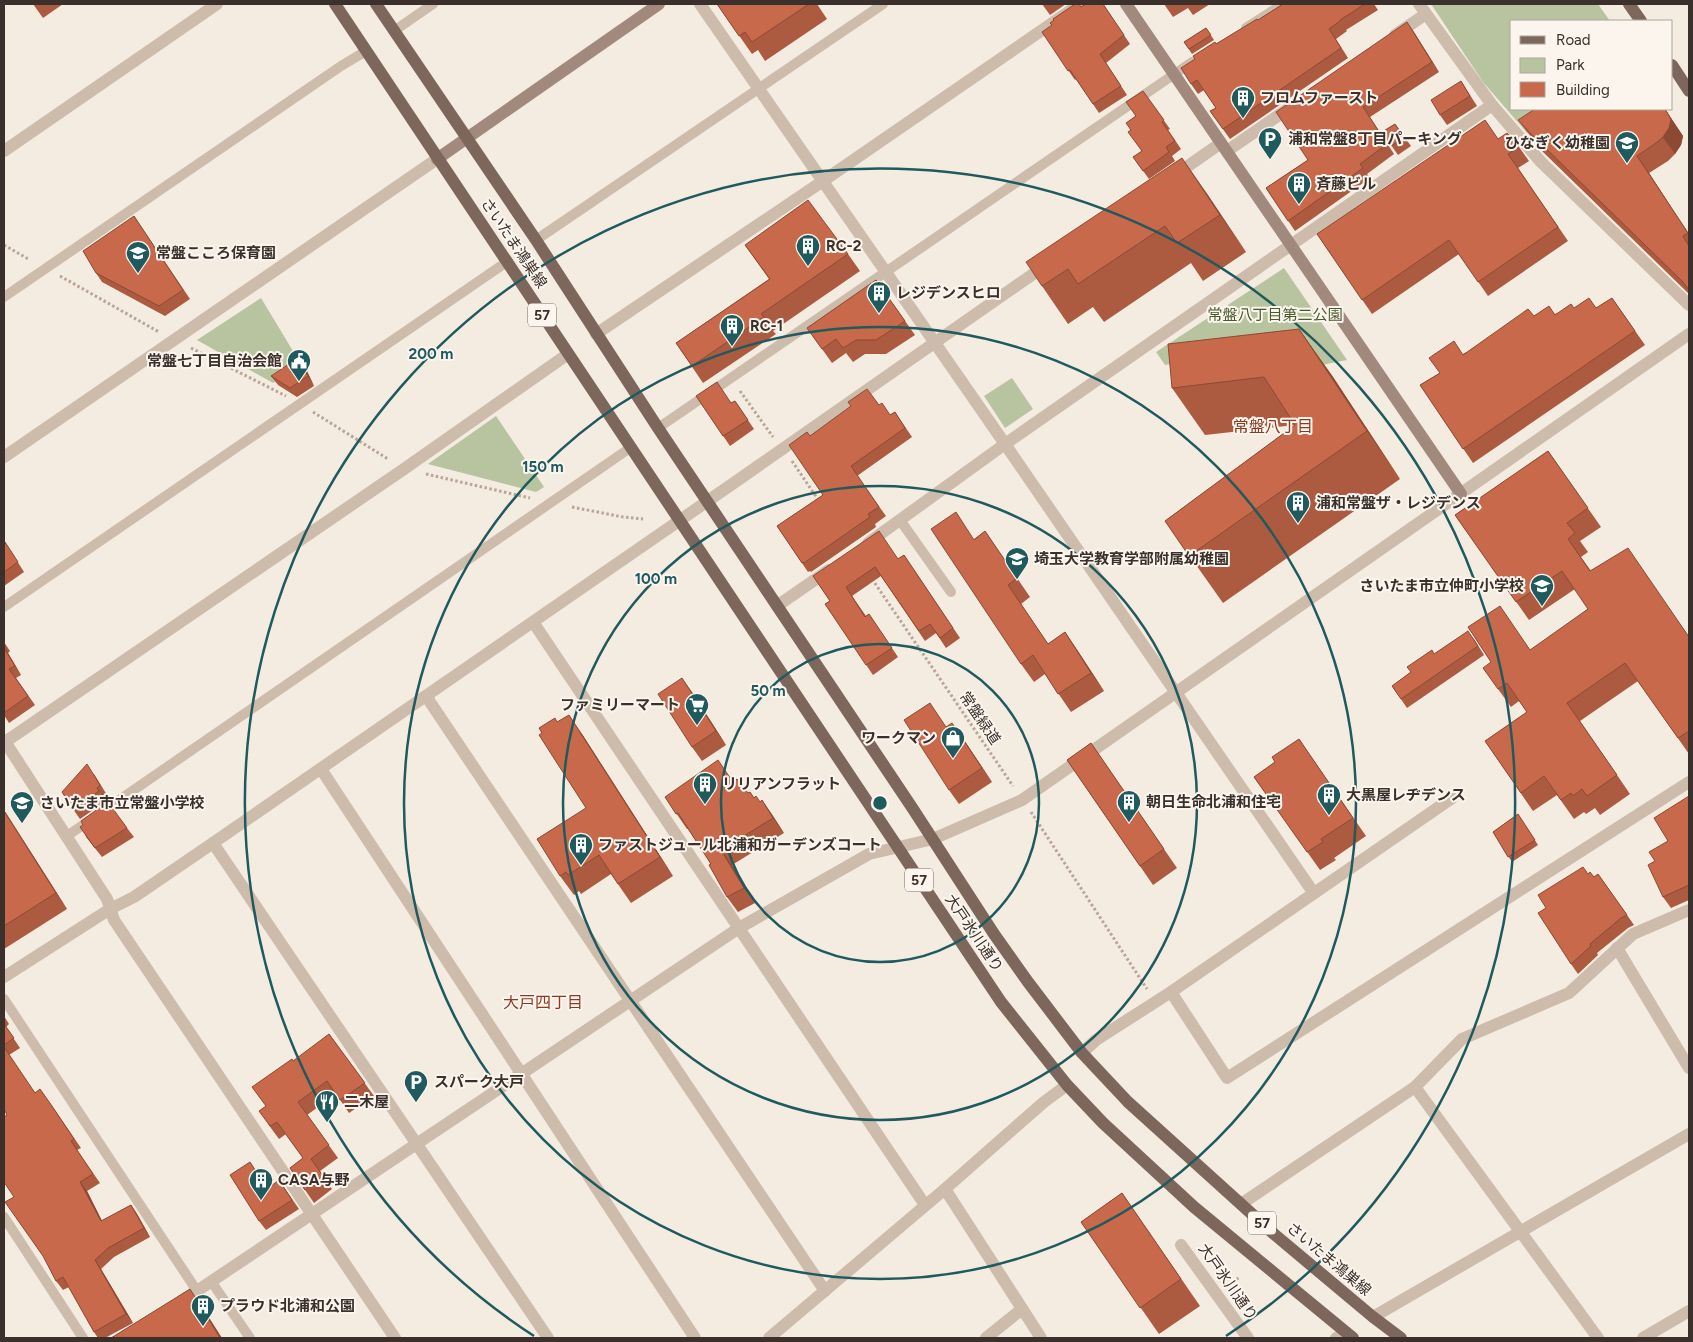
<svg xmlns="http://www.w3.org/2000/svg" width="1693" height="1342" font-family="Figtree,'Noto Sans JP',sans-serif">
	<rect width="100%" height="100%" fill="#f4ebe1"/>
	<g fill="#b8c4a0">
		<path d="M1431,4H1598L1610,21H1512V109H1563L1527,133L1483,82Z"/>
		<path d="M1284,268L1347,360L1265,376L1259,345L1165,365L1156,352Z"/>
		<path d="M261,298L302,366L273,383L197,340Z"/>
		<path d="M1012,378L1033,409L1005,428L984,396Z"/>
		<path d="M496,416L544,487L536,492L428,464Z"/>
	</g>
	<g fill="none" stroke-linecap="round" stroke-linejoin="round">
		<g stroke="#b9a596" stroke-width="3" stroke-dasharray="2.5 2.5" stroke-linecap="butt">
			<path d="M4,245L30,260"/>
			<path d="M60,276L159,332"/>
			<path d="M191,348L286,396"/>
			<path d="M740,391L773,437"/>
			<path d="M313,412L388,459"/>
			<path d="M792,461L819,501"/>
			<path d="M426,474L530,498"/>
			<path d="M572,507L623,517L643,519"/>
			<path d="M872,579L1013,786"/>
			<path d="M1031,812L1147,989"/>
			<path d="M1228,1285L1240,1277"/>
		</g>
		<g stroke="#cdbbac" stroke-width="10">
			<path d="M1246,28L1283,4"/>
			<path d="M394,31L433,4"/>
			<path d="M536,240L883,4"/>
			<path d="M4,297L341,66L366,51"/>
			<path d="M658,428L1192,62"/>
			<path d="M900,520L951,592"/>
			<path d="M4,607L508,261"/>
			<path d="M67,836L630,448"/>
			<path d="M4,999L197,1291"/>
			<path d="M4,1217L83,1338"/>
			<path d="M211,1281L250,1338"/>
		</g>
		<g stroke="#cdbbac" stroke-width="12">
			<path d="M700,4L1005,444L1313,892"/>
			<path d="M1419,4L1492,105L1541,162L1689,305"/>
			<path d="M1395,35L1426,14"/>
			<path d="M4,151L217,4"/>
			<path d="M1227,151L1292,106"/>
			<path d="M1175,175L1221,143"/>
			<path d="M596,334L823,181L1080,4"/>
			<path d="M4,457L437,159"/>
			<path d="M868,543L1005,444L1492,105"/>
			<path d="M777,606L829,570"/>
			<path d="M533,622L925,1205"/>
			<path d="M426,696L825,1291"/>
			<path d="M4,740L107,899L114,920L395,1338"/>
			<path d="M5,742L404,469L568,354"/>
			<path d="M321,769L695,1338"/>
			<path d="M1452,798L1171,992L1227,1078L1689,782"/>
			<path d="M213,843L548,1338"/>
			<path d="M1617,948L1689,1068"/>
			<path d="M4,977L110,909L134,897L213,843L728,487L1046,265"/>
			<path d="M1082,1053L1096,1040L1171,992"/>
			<path d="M1415,1087L1598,1338"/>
			<path d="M945,1189L1041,1338"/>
			<path d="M1241,1204L1415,1087L1462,1039L1569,993L1633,934L1689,910"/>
			<path d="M1181,1245L1248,1338"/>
			<path d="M179,1303L739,928L869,854L933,839L1022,800L1689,334"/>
			<path d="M1373,1317L1689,1134"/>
			<path d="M769,1338L945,1189L1044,1102L1067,1085"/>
			<path d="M986,1338L1022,1309"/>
			<path d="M1336,1338L1346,1333"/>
			<path d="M1643,1338L1689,1311"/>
		</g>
		<g stroke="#a18a7d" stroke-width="12">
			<path d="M1126,4L1461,494"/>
			<path d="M437,159L659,4"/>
		</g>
		<g stroke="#7d675c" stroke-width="12">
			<path d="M335,4L1001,1002L1067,1085L1103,1123L1194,1207L1353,1338"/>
			<path d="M376,4L536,240L658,428L913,809L994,934L1028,982L1082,1053L1128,1102L1274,1234L1373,1317L1401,1338"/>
			<path d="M1629,4L1641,21"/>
			<path d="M1672,65L1689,91"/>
		</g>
	</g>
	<g fill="#ac5a40">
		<path d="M33,4H63L43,18Z"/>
		<path d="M717,4H817L827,19L765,61L758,50L752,54Z"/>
		<path d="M1042,4H1066L1050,15Z"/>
		<path d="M1103,4L1130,44L1106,63L1127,95L1099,113L1076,79L1075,80L1042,32L1082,7Z"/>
		<path d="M1164,4H1210L1193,15L1188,8L1173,17Z"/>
		<path d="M1283,4H1374L1378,10L1346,30L1347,31L1336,39L1348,58L1230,139L1210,111L1216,108L1204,90L1198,94L1191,84L1195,59L1216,44L1258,20Z"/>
		<path d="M1407,22L1439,72L1370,117L1394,154L1367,174L1370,178L1295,231L1266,188L1308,160Z"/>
		<path d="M1206,28L1214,40L1192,54L1184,42Z"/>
		<path d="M1461,81L1477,106L1447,125L1440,115Z"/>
		<path d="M1143,91L1170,129L1168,130L1181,149L1172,156L1175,161L1149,179L1133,157L1142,151L1131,130Z"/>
		<path d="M1665,109L1683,136L1681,145L1675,154L1668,161L1649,173L1689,234V294L1543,152L1531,137L1518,120Z"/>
		<path d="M1395,124L1411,146L1398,155L1382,132Z"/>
		<path d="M1498,139L1519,147L1529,161L1518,168L1568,241L1488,296L1459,254L1372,314L1317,234Z"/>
		<path d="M1182,158L1246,252L1203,281L1191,263L1104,322L1093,307L1068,324L1042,286Z"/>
		<path d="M134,216L190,299L165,316L102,282L96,273Z"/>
		<path d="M745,245L848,254L860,271L773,331L776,334L703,383L676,343L769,279Z"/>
		<path d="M876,280L915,335L886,354H865L853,362L846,353L832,363L807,328Z"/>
		<path d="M1612,298L1645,345L1473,463L1420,385L1440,373L1463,354L1534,316L1555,314L1574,308H1596Z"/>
		<path d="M1299,329L1333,377L1400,479L1223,603L1165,521L1295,425L1205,435L1172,388Z"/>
		<path d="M305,367L314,386L297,397L278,385L271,376Z"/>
		<path d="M696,396L731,403L735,401L754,429L730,446Z"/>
		<path d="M879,405L890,415L895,412L912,437L857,476L886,516L875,524L876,527L811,572L810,571L808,572L777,526L823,495L810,436Z"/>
		<path d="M1548,451L1601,527L1580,541L1588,552L1581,557L1591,571L1689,637V754L1638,681L1580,721L1630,794L1600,815L1595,808L1586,814L1584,812L1574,819L1557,795L1533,811L1485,741L1527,712L1519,701L1511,707L1498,689L1531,650L1588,609L1575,589L1529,620L1455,515Z"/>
		<path d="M985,531L1030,597L1021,604L1048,644L1065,632L1104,691L1071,712L1045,674L1034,682L1021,664L974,539Z"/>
		<path d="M4,542H5L24,572L4,586Z"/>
		<path d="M904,555L960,638L946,648L936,633L925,641L881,576L852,596L866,616L869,614L898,657L873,675L825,604L830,601L813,576L898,559Z"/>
		<path d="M1474,639L1484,655L1407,708L1392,686L1411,672L1434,654Z"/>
		<path d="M4,642L10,651L8,653L21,675L16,678L35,705L9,723L4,715Z"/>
		<path d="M692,692L726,745L702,761L692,747Z"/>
		<path d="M558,722L582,734L673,876L631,903L611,874L581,894L579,891L574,895L560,876L586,808Z"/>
		<path d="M946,727L962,737L992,782L959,804L949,790Z"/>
		<path d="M1299,739L1366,836L1334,858L1336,860L1320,870L1254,777L1275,762Z"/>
		<path d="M1091,743L1177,868L1153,885L1067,760Z"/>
		<path d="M94,774L107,795L103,797L106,801L80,819L73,809Z"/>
		<path d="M734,782L748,793L750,792L754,798L760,802L762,800L773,816L784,833L732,865L755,903L738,912L727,897L711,864L688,829H687L665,797Z"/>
		<path d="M1689,796V900L1671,908L1663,897L1655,861L1668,841Z"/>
		<path d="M4,810L67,909L4,949Z"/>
		<path d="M1518,814L1538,845L1512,862L1493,832Z"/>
		<path d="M83,825L127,828L134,837L102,857L86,837Z"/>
		<path d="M1588,874L1594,877L1598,874L1634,925L1628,928L1597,953L1598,955L1578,974L1571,964L1546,908Z"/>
		<path d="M4,1016L9,1024L6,1027L20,1048L9,1055L35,1093L52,1106L81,1148L77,1150L100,1183L87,1191L102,1221L131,1205L137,1214L150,1237L114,1257L101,1269L133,1323L105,1338H98L94,1332L69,1287L63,1290L56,1281L14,1197L7,1115L4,1109Z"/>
		<path d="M329,1034L374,1096L349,1113L336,1094L307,1115L338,1158L320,1171L332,1189L314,1203L290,1168L303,1158L286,1134L279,1139L268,1124L266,1106Z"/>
		<path d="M250,1162L268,1189L279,1180L299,1209L266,1230L259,1221Z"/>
		<path d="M1122,1193L1200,1306L1159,1334L1081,1222Z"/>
	</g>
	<g fill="#8c4a34">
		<path d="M1407,22L1414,32L1439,72L1432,62Z"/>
		<path d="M1665,109L1683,136L1681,145L1675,154L1663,137Z"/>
		<path d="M1637,156L1649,173L1689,235L1688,233Z"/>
		<path d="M1182,158L1208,195L1246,252L1220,215Z"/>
		<path d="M1299,329L1333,377L1400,479L1367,431Z"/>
		<path d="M298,358L305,367L314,386L308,376Z"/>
		<path d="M1065,632L1078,651L1104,691L1091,673Z"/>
		<path d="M4,647L8,653L21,675L15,666Z"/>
		<path d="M682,678L692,692L726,745L716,731Z"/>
		<path d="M569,715L582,734L673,876L660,857Z"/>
		<path d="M952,723L962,737L992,782L982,768Z"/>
		<path d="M762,800L773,816L784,833L773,818Z"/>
		<path d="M4,810L8,816L67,909L56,893Z"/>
		<path d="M721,850L732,865L755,903L744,888Z"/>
		<path d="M80,1182L87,1191L107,1231L101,1221Z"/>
		<path d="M131,1205L137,1214L150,1237L144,1228Z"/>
		<path d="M95,1260L101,1269L133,1323L126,1314Z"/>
		<path d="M190,1289L208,1316L222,1338H220Z"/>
	</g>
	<g fill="#c8694b" stroke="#8c4a34">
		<path d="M717,4H809L752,42L745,32L739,36Z"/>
		<path d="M1075,4H1079L1081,7L1086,4H1103L1124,35L1100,54L1121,86L1093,104L1070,70L1068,71L1042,32L1052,25L1050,23L1054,20L1053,19Z"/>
		<path d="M1283,4H1365L1340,20V21L1329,29L1341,48L1223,129L1210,111L1216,108L1197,80L1191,84L1181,68L1195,59L1193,56L1215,42L1216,44L1257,19L1258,20Z"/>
		<path d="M1407,22L1432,62L1363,107L1387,144L1360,164L1363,168L1288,221L1266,188L1308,160L1276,112Z"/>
		<path d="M1206,28L1211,35L1189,49L1184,42Z"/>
		<path d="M1461,81L1470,96L1440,115L1431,100Z"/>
		<path d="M1143,91L1164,120L1162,122L1175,141L1166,147L1169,152L1143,171L1133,157L1142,151L1128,132L1131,130L1126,123L1136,116L1126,102Z"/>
		<path d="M1535,109H1665L1671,119L1669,128L1663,137L1656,143L1637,156L1688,233L1683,236L1689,246V290L1683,282L1531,134L1518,120Z"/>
		<path d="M1485,120L1498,139L1507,133L1519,147L1508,154L1558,227L1478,282L1449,240L1362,300L1317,234Z"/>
		<path d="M1395,124L1404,137L1391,146L1382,132Z"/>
		<path d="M1182,158L1220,215L1177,243L1165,226L1078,284L1068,269L1042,286L1026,262Z"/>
		<path d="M808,200L848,254L761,314L764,317L692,366L676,343L770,279L745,245Z"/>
		<path d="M134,216L183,290L159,306L96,273L83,251Z"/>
		<path d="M876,280L905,321L876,340H856L843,348L836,339L822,349L807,328Z"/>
		<path d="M1589,298L1596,308L1612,298L1635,331L1463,449L1420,385L1440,373L1429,358L1454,341L1463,355L1528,309L1534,316L1549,306L1555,315L1571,304L1574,308Z"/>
		<path d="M1299,329L1367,431L1189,556L1165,521L1295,425L1264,377L1172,388L1168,344Z"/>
		<path d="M298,358L308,376L290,388L271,376Z"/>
		<path d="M717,382L731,403L735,401L748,420L723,436L696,396Z"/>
		<path d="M867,389L879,405L882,403L890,415L895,412L905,428L851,466L879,507L868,514L870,517L804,563L803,562L802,563L777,526L823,495L789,445L807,432L810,436L851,406L848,402Z"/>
		<path d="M1548,451L1588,508L1567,523L1575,533L1568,539L1590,571L1628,548L1689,637V731L1678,738L1625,663L1567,703L1617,775L1587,796L1582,789L1573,796L1571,793L1561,800L1544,776L1521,793L1485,741L1527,712L1507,683L1498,689L1483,668L1491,662L1468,627L1500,606L1530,650L1588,609L1562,571L1516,602L1455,515Z"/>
		<path d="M956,512L974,540L985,531L1017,578L1008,585L1048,644L1065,632L1091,673L1058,694L1033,655L1021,664L931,529Z"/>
		<path d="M879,531L898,559L904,555L953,628L940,638L930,624L919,631L875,567L846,587L865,617L869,614L892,648L866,665L825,604L830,601L813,576Z"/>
		<path d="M4,542H5L18,562L4,572Z"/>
		<path d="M1468,631L1478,646L1401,699L1392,686L1411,672L1407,667L1432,650L1434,654Z"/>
		<path d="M4,648L15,666L9,669L28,696L4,713Z"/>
		<path d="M682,678L716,731L692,747L658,694Z"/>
		<path d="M930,703L946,727L952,723L982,768L949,790L904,720Z"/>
		<path d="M569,715L660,857L618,884L599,855L568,875L566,872L560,876L537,839L586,808L539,735L542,733L539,728L555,718L557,722Z"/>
		<path d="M1299,739L1353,818L1321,839L1323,842L1307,852L1254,777L1275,762L1272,757Z"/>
		<path d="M1091,743L1164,849L1140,866L1067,760Z"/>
		<path d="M718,760L733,782L737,779L748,793L750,792L754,798L756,796L760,802L762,800L773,818L721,850L744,888L727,897L709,865L711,864L678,813L676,814L665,797Z"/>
		<path d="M87,764L100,785L97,788L99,791L73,809L62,792Z"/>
		<path d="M1689,796V885L1663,897L1648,865L1655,861L1649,852L1668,841L1654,818Z"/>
		<path d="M108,802L127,828L95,848L80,827L83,825L81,821Z"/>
		<path d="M4,811L56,893L4,926Z"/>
		<path d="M1518,814L1535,840L1508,857L1493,832Z"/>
		<path d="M1583,867L1588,874L1590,872L1594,877L1598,874L1627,915L1621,918L1590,944L1591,946L1571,964L1538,913L1546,908L1538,895Z"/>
		<path d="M4,1024L14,1038L4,1045Z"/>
		<path d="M329,1034L365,1083L340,1100L327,1081L298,1102L329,1145L311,1159L323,1176L305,1190L290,1168L303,1158L277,1122L270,1126L259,1111L266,1106L252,1087L292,1059L293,1061Z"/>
		<path d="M4,1047L35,1093L40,1089L52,1106L74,1139L71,1141L93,1174L80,1182L101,1221L131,1205L144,1228L108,1248L95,1260L126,1314L94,1332L63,1277L56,1281L43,1256L5,1202L14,1197L4,1182V1117L7,1115L4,1109Z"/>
		<path d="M250,1162L267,1189L279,1180L292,1200L259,1221L230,1175Z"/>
		<path d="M1122,1193L1181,1279L1140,1308L1081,1222Z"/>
		<path d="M190,1289L220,1338H111Z"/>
	</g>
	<g fill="none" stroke="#1f5a5e" stroke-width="2.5">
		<circle cx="880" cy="803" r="159"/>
		<circle cx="880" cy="803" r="317"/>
		<circle cx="880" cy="803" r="476"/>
		<path d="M534 1336A635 635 0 1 1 1226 1336"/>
	</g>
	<defs>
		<g id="building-pin" transform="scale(1.25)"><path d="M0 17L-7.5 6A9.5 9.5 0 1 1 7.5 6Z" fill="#1f5a5e" stroke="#fbf5ee"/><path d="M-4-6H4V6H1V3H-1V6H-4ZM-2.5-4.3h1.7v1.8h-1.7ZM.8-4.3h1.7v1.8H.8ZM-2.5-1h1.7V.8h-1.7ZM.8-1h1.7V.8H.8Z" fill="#fff"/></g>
		<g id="parking-pin" transform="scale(1.25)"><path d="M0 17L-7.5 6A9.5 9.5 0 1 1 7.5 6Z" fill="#1f5a5e" stroke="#fbf5ee"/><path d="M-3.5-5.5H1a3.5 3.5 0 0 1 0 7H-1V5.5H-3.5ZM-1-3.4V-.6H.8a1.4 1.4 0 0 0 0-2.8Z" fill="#fff"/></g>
		<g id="school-pin" transform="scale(1.25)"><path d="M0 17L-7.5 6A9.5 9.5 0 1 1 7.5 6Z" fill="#1f5a5e" stroke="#fbf5ee"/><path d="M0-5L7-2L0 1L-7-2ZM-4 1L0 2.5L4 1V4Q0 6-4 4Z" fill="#fff"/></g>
		<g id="civic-pin" transform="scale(1.25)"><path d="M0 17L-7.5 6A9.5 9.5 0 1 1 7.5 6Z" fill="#1f5a5e" stroke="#fbf5ee"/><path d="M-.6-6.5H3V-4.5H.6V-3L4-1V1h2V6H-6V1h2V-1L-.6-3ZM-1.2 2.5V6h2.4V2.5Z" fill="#fff"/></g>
		<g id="supermarket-pin" transform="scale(1.25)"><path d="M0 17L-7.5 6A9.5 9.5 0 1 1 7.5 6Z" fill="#1f5a5e" stroke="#fbf5ee"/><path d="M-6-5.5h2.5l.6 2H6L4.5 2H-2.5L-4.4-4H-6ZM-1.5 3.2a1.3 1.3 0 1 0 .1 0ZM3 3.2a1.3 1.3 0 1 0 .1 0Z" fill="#fff"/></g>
		<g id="shop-pin" transform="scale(1.25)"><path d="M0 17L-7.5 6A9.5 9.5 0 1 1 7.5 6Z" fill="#1f5a5e" stroke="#fbf5ee"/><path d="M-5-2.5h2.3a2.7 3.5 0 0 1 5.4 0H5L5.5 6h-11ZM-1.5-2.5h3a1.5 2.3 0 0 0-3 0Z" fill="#fff"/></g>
		<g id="restaurant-pin" transform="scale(1.25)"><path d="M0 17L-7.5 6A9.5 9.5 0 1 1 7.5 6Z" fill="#1f5a5e" stroke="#fbf5ee"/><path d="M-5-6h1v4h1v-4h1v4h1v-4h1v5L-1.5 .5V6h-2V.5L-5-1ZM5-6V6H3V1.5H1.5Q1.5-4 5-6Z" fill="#fff"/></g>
	</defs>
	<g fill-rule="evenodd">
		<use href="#building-pin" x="1243" y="98"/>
		<use href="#parking-pin" x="1270" y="139"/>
		<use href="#school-pin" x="1627" y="143"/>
		<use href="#building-pin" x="1299" y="184"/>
		<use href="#building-pin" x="808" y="246"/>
		<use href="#school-pin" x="138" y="253"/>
		<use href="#building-pin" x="879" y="293"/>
		<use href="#building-pin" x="732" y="326"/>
		<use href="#civic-pin" x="299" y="361"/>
		<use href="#building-pin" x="1298" y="503"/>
		<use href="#school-pin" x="1017" y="559"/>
		<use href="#school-pin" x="1542" y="586"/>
		<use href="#supermarket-pin" x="697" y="705"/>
		<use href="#shop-pin" x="953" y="738"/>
		<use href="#building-pin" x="705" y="784"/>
		<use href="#building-pin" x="1329" y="795"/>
		<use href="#building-pin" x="1129" y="802"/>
		<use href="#school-pin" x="22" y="803"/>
		<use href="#building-pin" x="581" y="845"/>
		<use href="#parking-pin" x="416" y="1082"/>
		<use href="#restaurant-pin" x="327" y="1102"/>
		<use href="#building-pin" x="261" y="1180"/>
		<use href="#building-pin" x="203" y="1306"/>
	</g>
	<g text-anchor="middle" stroke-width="4" stroke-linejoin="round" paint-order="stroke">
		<g fill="#fbf5ee" stroke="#756b66" stroke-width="1">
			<rect x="528" y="303.5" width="28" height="23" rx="4"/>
			<rect x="905" y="868.5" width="28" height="23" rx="4"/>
			<rect x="1248" y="1211.5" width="28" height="23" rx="4"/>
		</g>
		<g font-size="14" font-weight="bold" fill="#3b302b">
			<text x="542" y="320">57</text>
			<text x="919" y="885">57</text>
			<text x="1262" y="1228">57</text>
		</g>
		<g font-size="15" font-weight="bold" fill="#3b302b" stroke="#fbf5ee" text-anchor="start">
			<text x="1260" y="103">フロムファースト</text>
			<text x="1288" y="144">浦和常盤8丁目パーキング</text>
			<text x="1610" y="148" text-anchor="end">ひなぎく幼稚園</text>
			<text x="1316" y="189">斉藤ビル</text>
			<text x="826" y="251">RC-2</text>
			<text x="156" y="258">常盤こころ保育園</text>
			<text x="896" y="298">レジデンスヒロ</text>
			<text x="750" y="331">RC-1</text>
			<text x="282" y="366" text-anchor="end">常盤七丁目自治会館</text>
			<text x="1316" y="508">浦和常盤ザ・レジデンス</text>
			<text x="1034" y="564">埼玉大学教育学部附属幼稚園</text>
			<text x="1524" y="591" text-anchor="end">さいたま市立仲町小学校</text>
			<text x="680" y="710" text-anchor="end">ファミリーマート</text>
			<text x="936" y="743" text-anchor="end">ワークマン</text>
			<text x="722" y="789">リリアンフラット</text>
			<text x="1346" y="800">大黒屋レヂデンス</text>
			<text x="1146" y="807">朝日生命北浦和住宅</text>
			<text x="40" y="808">さいたま市立常盤小学校</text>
			<text x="598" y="850">ファストジュール北浦和ガーデンズコート</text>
			<text x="434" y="1087">スパーク大戸</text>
			<text x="344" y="1107">二木屋</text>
			<text x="278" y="1185">CASA与野</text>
			<text x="220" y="1311">プラウド北浦和公園</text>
		</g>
		<g font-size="15" fill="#3b302b" stroke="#fbf5ee">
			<text transform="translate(514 243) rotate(56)" y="5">さいたま鴻巣線</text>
			<text transform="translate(980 718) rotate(56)" y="5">常盤緑道</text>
			<text transform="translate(974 933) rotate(56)" y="5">大戸氷川通り</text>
			<text transform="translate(1329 1259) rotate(40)" y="5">さいたま鴻巣線</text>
			<text transform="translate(1228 1282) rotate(55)" y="5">大戸氷川通り</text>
		</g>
		<g font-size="15" fill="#4a5a2e" stroke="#fbf5ee">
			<text x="1275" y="320">常盤八丁目第二公園</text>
		</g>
		<g font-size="16" fill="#8c3b22" stroke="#fbf5ee">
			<text x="1273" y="432">常盤八丁目</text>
			<text x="543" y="1008">大戸四丁目</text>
		</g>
	</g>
	<circle cx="880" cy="803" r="8" fill="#1f5a5e" stroke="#fbf5ee" stroke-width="2.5"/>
	<g font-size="15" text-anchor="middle" font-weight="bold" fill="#1f5a5e" stroke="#fbf5ee" stroke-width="4" stroke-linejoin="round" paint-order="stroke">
		<text x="431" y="359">200 m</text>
		<text x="543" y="472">150 m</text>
		<text x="656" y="584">100 m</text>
		<text x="768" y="696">50 m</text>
	</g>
	<rect width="1693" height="1342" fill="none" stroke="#3b302b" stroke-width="10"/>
	<rect x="1510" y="20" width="162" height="90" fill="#fbf5ee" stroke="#aea6a0"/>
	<rect x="1520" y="36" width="25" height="8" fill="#7d675c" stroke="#aea6a0"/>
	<text x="1556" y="45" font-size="15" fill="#3b302b">Road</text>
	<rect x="1520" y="58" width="25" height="15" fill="#b8c4a0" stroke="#aea6a0"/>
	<text x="1556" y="70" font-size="15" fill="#3b302b">Park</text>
	<rect x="1520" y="82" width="25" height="15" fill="#c8694b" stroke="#aea6a0"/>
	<text x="1556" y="95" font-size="15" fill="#3b302b">Building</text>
</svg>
